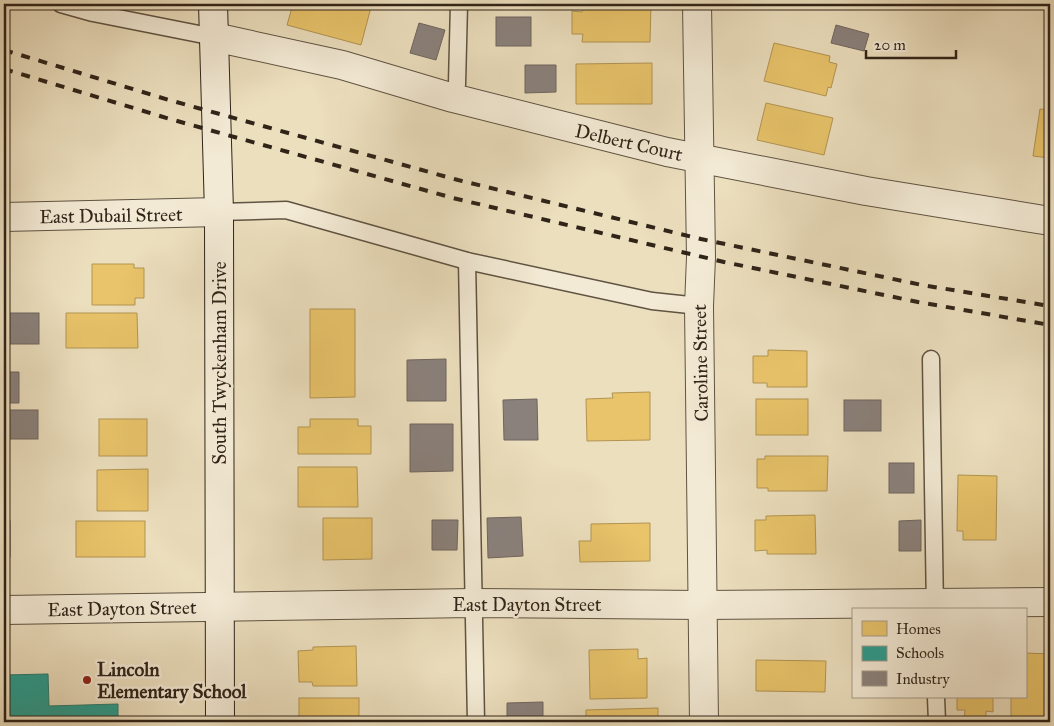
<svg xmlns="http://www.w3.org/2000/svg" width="1054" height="726" font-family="'IM FELL Great Primer',serif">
	<rect width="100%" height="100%" fill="#ecdfbe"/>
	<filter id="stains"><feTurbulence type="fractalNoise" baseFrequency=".004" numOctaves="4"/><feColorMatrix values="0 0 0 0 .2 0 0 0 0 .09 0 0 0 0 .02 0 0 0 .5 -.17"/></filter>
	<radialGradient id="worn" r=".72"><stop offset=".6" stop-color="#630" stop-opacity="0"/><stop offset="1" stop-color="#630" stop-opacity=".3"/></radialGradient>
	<g fill="#e9c46a" stroke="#b29452">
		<path d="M293,4H359L371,7L361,45L287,25Z"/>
		<path d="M583,4H651L650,42H582L583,34H572V11L582,12Z"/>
		<path d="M774,43L830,56L829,62L837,64L831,88L828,87L826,96L764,81Z"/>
		<path d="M652,63V104H576V64Z"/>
		<path d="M766,103L833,118L824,155L757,140Z"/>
		<path d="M1040,109L1050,110V158L1033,156Z"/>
		<path d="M92,264H134V268H144V298H135V305H92Z"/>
		<path d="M310,309H355V397L310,398Z"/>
		<path d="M66,313H137L138,348H66Z"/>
		<path d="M768,350L807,351V387H767V383H753V356H768Z"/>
		<path d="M650,392V440L587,441L586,399L613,398L612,393Z"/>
		<rect x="756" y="399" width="52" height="36"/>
		<rect x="99" y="419" width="48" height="37"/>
		<path d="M310,419H358V426H371V454H298V427H310Z"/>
		<path d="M765,456H828L827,491H768V488H757V459H765Z"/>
		<path d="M298,467H357L358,507H298Z"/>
		<path d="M148,469V511H97V470Z"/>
		<path d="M958,475L997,476L996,540H963V531H957Z"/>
		<path d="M815,515L816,554H767V550L755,551V520H766V516Z"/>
		<path d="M323,518H372V559L323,560Z"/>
		<rect x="76" y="521" width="69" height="36"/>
		<path d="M650,523V561L580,562L579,541H591V524Z"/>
		<path d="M356,646L357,686H313L312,682H299L298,651L313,650V647Z"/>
		<path d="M638,649V659L647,658V698L590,699L589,650Z"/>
		<path d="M1025,653L1050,654L1049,718L1011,717V697H1025Z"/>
		<path d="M756,660L826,661L825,692L756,691Z"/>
		<path d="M957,697H993V712L986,711V722H964L965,710H957Z"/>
		<rect x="299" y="698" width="60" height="24"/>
		<path d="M658,708V722H586V710Z"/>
	</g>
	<path fill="#2a9d8f" stroke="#2c796c" d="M48,674L49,706L118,704V722H4V675Z"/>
	<g fill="#8a817c" stroke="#6f655e">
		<rect x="496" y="17" width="35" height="29"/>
		<path d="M419,23L445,30L436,60L410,53Z"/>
		<path d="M836,25L869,34L864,51L831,43Z"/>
		<path d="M525,65H556V92L525,93Z"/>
		<path d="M4,257H8L9,303H4Z"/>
		<rect x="4" y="313" width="35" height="31"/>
		<path d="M4,356H7V372H19V403H4Z"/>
		<path d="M446,359V401H407V360Z"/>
		<path d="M537,399L538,440H504L503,400Z"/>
		<rect x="844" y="400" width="37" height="31"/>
		<rect x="4" y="410" width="34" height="29"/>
		<path d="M410,424H453V471L410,472Z"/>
		<rect x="889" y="463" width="25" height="30"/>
		<rect x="4" y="464" width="3" height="25"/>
		<path d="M521,517L523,556L488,558L487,518Z"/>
		<path d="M432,520H458L457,550H432Z"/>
		<path d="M921,520V551H899V521Z"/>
		<rect x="4" y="521" width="6" height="36"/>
		<path d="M543,702V722H507V703Z"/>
	</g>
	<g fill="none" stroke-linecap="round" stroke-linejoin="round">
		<g stroke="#5f5342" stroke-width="19">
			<g id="lane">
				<path d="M61,4L93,13L214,37"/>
				<path d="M453,98L457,84L459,4"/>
				<path d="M219,212L286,210L467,261L652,301L699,306"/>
				<path d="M467,261L476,722"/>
				<path d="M931,359L935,610"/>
				<path d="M936,697L937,722"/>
			</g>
		</g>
		<g stroke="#5f5342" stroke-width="30">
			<g id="street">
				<path d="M697,4L701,257L699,306L704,722"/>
				<path d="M214,37L342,65L453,98L667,152L866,191L1050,221"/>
				<path d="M4,217L219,212"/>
				<path d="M4,610L473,603L701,605L1050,602"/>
			</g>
		</g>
		<g stroke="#302419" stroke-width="30">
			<path id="secondary" d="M213,4L219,212L220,722"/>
		</g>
		<use href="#lane" stroke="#f3ead5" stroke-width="16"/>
		<use href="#street" stroke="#f3ead5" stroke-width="28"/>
		<use href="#secondary" stroke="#f3ead5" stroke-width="28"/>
		<g stroke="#302419" stroke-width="4" stroke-dasharray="9 9" stroke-linecap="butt">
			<path d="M4,50L169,100L458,180L701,239L922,285L1050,306"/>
			<path d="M4,69L170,119L453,198L724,262L918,302L1050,325"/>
		</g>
	</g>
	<circle fill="#8f2418" stroke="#f3ead5" stroke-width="2" cx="87" cy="680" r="5"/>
	<g text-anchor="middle" stroke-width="5" stroke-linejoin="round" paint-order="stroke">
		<g font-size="19" fill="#302419" stroke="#f3ead5">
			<text transform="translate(629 142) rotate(13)" y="7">Delbert Court</text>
			<text transform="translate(111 215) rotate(-1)" y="7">East Dubail Street</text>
			<text transform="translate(219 363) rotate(-90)" y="7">South Twyckenham Drive</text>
			<text transform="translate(700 363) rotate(-91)" y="7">Caroline Street</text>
			<text x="527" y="611">East Dayton Street</text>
			<text transform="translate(122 608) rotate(-1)" y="7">East Dayton Street</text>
		</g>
		<g font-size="19" font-weight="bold" fill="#302419" stroke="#f3ead5" text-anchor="start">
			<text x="97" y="676">Lincoln<tspan x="97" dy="22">Elementary School</tspan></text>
		</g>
	</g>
	<rect width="1054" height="726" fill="none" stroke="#ecdfbe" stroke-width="20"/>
	<rect x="5" y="5" width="1044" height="716" fill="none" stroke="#302419" stroke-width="2.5"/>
	<rect x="10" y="10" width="1034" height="706" fill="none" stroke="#302419"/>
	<rect x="852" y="608" width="175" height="90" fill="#f3ead5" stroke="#a59b8a"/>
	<rect x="862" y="621" width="25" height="15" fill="#e9c46a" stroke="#a59b8a"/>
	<text x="896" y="634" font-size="15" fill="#302419">Homes</text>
	<rect x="862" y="646" width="25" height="15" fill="#2a9d8f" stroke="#a59b8a"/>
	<text x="896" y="658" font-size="15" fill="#302419">Schools</text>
	<rect x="862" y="671" width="25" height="15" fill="#8a817c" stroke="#a59b8a"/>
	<text x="896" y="684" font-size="15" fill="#302419">Industry</text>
	<path d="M866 50v8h90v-8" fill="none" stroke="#302419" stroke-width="2.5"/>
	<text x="874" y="50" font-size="15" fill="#302419" stroke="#f3ead5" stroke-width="4" paint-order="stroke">20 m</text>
	<rect width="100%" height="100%" filter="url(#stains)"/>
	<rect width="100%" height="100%" fill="url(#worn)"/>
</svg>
